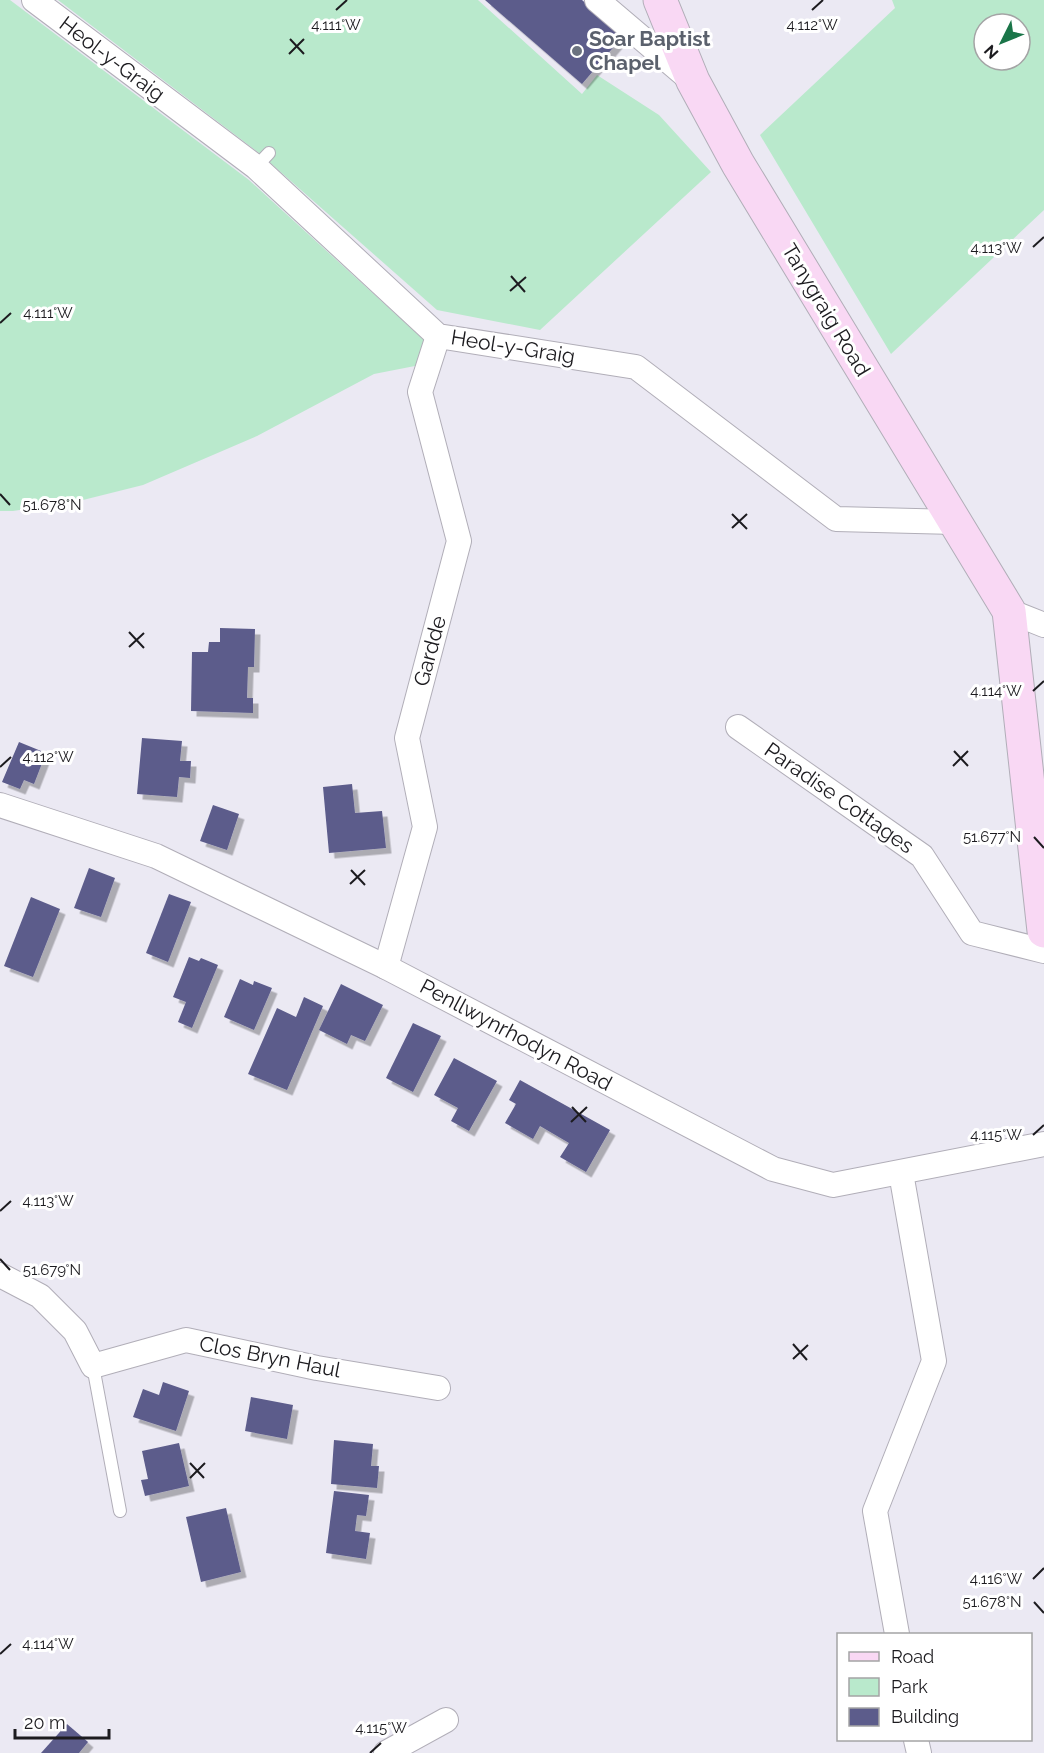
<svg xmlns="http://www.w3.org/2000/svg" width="1044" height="1753" font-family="Raleway,sans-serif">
	<defs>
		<filter id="shadow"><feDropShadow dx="5.5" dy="5.5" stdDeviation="0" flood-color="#0004"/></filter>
	</defs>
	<rect width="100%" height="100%" fill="#ebe9f3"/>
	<g fill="#b9e9cc" fill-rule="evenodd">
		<path d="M0,0H10L249,180L424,340L420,365L374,374L257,436L143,485L79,501L13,511H0Z"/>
		<path d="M58,0H478L582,94L597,75L659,115L711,172L540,330L437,310L259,153Z"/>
		<path d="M892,0H1044V210L891,354L760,135L895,8ZM984,24H1020V60H984Z"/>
	</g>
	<g fill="#5c5c8b" filter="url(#shadow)">
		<path d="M485,0H582L623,36L582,84Z"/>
		<path d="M220,628L255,629L254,667H248L247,698H253V713L191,711L192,652H208L209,642H220Z"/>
		<path d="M142,738L182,741L180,761H191L190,778L179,777L177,797L137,794Z"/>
		<path d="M19,742L46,753L34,784L24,780L20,789L2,782Z"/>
		<path d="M352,784L355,813L382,811L386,848L329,853L323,787Z"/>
		<path d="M213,805L239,814L227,850L200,841Z"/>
		<path d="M89,868L115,878L101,917L74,908Z"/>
		<path d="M169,894L191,902L168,962L146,953Z"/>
		<path d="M31,897L60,909L33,977L4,966Z"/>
		<path d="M189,957L199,961L201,958L218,965L192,1028L178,1022L186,1002L173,997Z"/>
		<path d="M240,979L253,985L254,981L272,988L254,1030L224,1017Z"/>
		<path d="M341,984L383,1005L365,1041L351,1035L347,1044L319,1030Z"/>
		<path d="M304,997L323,1006L287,1090L248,1074L277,1008L296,1017Z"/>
		<path d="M413,1023L441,1036L413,1092L386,1078Z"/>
		<path d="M454,1058L497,1081L469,1131L451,1121L458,1108L434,1095Z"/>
		<path d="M520,1080L610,1130L586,1172L560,1157L569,1143L540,1126L533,1139L505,1123L516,1104L509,1100Z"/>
		<path d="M163,1382L189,1391L176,1431L133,1417L143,1389L159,1395Z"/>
		<path d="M251,1397L293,1405L287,1439L245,1431Z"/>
		<path d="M334,1440L373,1444L371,1466H379L377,1488L331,1484Z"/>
		<path d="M179,1443L189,1486L145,1496L141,1480L148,1479L142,1451Z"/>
		<path d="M334,1491L369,1495L366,1516L357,1515L355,1531L370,1533L366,1559L326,1553Z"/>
		<path d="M226,1508L241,1572L201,1582L186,1517Z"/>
		<path d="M67,1724L88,1742L79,1753H41Z"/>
	</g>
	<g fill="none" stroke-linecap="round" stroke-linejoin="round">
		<g stroke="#b1aeb8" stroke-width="14">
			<g id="service">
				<path d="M256,167L269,153"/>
				<path d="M93,1366L120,1511"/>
			</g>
		</g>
		<g stroke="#b1aeb8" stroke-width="26">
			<g id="minor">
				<path d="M34,0L256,167L438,336L636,367L836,519L955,522"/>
				<path d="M597,0L691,80"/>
				<path d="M1009,611L1044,625"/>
				<path d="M738,727L922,856L972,933L1044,951"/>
				<path d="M0,805L156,856L386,967L773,1169L833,1185L1044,1144"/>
				<path d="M386,967L425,827L407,738L459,541L420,392L438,336"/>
				<path d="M0,1275L40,1296L75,1331L93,1366L186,1340L317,1368L438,1388"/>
				<path d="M897,1634L875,1511L934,1361L901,1173"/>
				<path d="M916,1740L919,1753"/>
				<path d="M386,1753L446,1720"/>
			</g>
		</g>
		<g stroke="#b1aeb8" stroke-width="35">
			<path id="secondary" d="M660,0L693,81L738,164L1009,611L1044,931"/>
		</g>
		<use href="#service" stroke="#fff" stroke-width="12"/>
		<use href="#minor" stroke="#fff" stroke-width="24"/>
		<use href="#secondary" stroke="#f9d8f4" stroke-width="33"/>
	</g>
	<path fill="none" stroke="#1c1b1f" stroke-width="2" d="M336,10L347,0M812,10L823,0M290,39L304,54M289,54L304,39M1033,247L1044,237M511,276L525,292M510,291L526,277M0,323L11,313M0,494L10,505M732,514L747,529M732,528L747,514M129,632L144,648M129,647L144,633M1033,691L1044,681M954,751L968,766M953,766L968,751M0,767L11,757M1034,837L1044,848M351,870L365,885M350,884L365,870M572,1107L586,1122M571,1122L587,1107M1033,1135L1044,1125M0,1211L11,1201M0,1259L10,1270M793,1344L807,1360M793,1359L808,1345M190,1463L204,1478M190,1478L205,1463M1033,1579L1044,1568M1034,1602L1044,1613M0,1654L11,1644M370,1753L381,1743"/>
	<circle fill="#6b7280" stroke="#fff" stroke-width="2" cx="577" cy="51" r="6"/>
	<g text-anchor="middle" stroke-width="6" stroke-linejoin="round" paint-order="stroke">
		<g font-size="21" font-weight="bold" fill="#5b616d" stroke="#fff" text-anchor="start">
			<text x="589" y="46">Soar Baptist<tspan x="589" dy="24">Chapel</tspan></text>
		</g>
		<g font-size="21" fill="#1c1b1f" stroke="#fff">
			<text transform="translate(112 59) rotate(37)" y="7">Heol-y-Graig</text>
			<text transform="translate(826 310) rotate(59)" y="7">Tanygraig Road</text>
			<text transform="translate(513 347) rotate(9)" y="7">Heol-y-Graig</text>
			<text transform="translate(430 651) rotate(-75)" y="7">Gardde</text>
			<text transform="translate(839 798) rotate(35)" y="7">Paradise Cottages</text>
			<text transform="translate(516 1035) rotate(28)" y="7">Penllwynrhodyn Road</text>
			<text transform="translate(270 1357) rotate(11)" y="7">Clos Bryn Haul</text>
		</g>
	</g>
	<g font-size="15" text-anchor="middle" fill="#1c1b1f" stroke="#fff" stroke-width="6" stroke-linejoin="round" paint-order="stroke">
		<text x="336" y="30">4.111°W</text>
		<text x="812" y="30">4.112°W</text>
		<text x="996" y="253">4.113°W</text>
		<text x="48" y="318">4.111°W</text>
		<text x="52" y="510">51.678°N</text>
		<text x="996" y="696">4.114°W</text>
		<text x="48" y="762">4.112°W</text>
		<text x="992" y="842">51.677°N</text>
		<text x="996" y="1140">4.115°W</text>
		<text x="48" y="1206">4.113°W</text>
		<text x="52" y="1275">51.679°N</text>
		<text x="996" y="1584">4.116°W</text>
		<text x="992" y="1607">51.678°N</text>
		<text x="48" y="1649">4.114°W</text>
		<text x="381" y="1733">4.115°W</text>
	</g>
	<rect x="837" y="1633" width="195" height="108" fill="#ffffff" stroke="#a4a4a5" stroke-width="1.5"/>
	<rect x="849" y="1652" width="30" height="9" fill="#f9d8f4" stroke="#a4a4a5" stroke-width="1.5"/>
	<text x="891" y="1663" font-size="18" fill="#1c1b1f">Road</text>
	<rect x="849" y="1678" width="30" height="18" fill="#b9e9cc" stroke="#a4a4a5" stroke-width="1.5"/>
	<text x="891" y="1693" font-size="18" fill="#1c1b1f">Park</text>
	<rect x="849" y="1708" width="30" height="18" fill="#5c5c8b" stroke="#a4a4a5" stroke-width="1.5"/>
	<text x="891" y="1723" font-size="18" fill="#1c1b1f">Building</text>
	<g transform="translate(1002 42) rotate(227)"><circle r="28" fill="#ffffff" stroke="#a4a4a5" stroke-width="1.5"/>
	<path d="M0-4.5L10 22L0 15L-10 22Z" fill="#1a7549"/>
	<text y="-9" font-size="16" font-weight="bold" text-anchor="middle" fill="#1c1b1f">N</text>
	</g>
	<path d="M15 1729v9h94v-9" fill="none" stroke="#1c1b1f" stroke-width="3"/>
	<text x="24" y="1729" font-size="18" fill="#1c1b1f" stroke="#ffffff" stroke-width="4.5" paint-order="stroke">20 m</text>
</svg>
